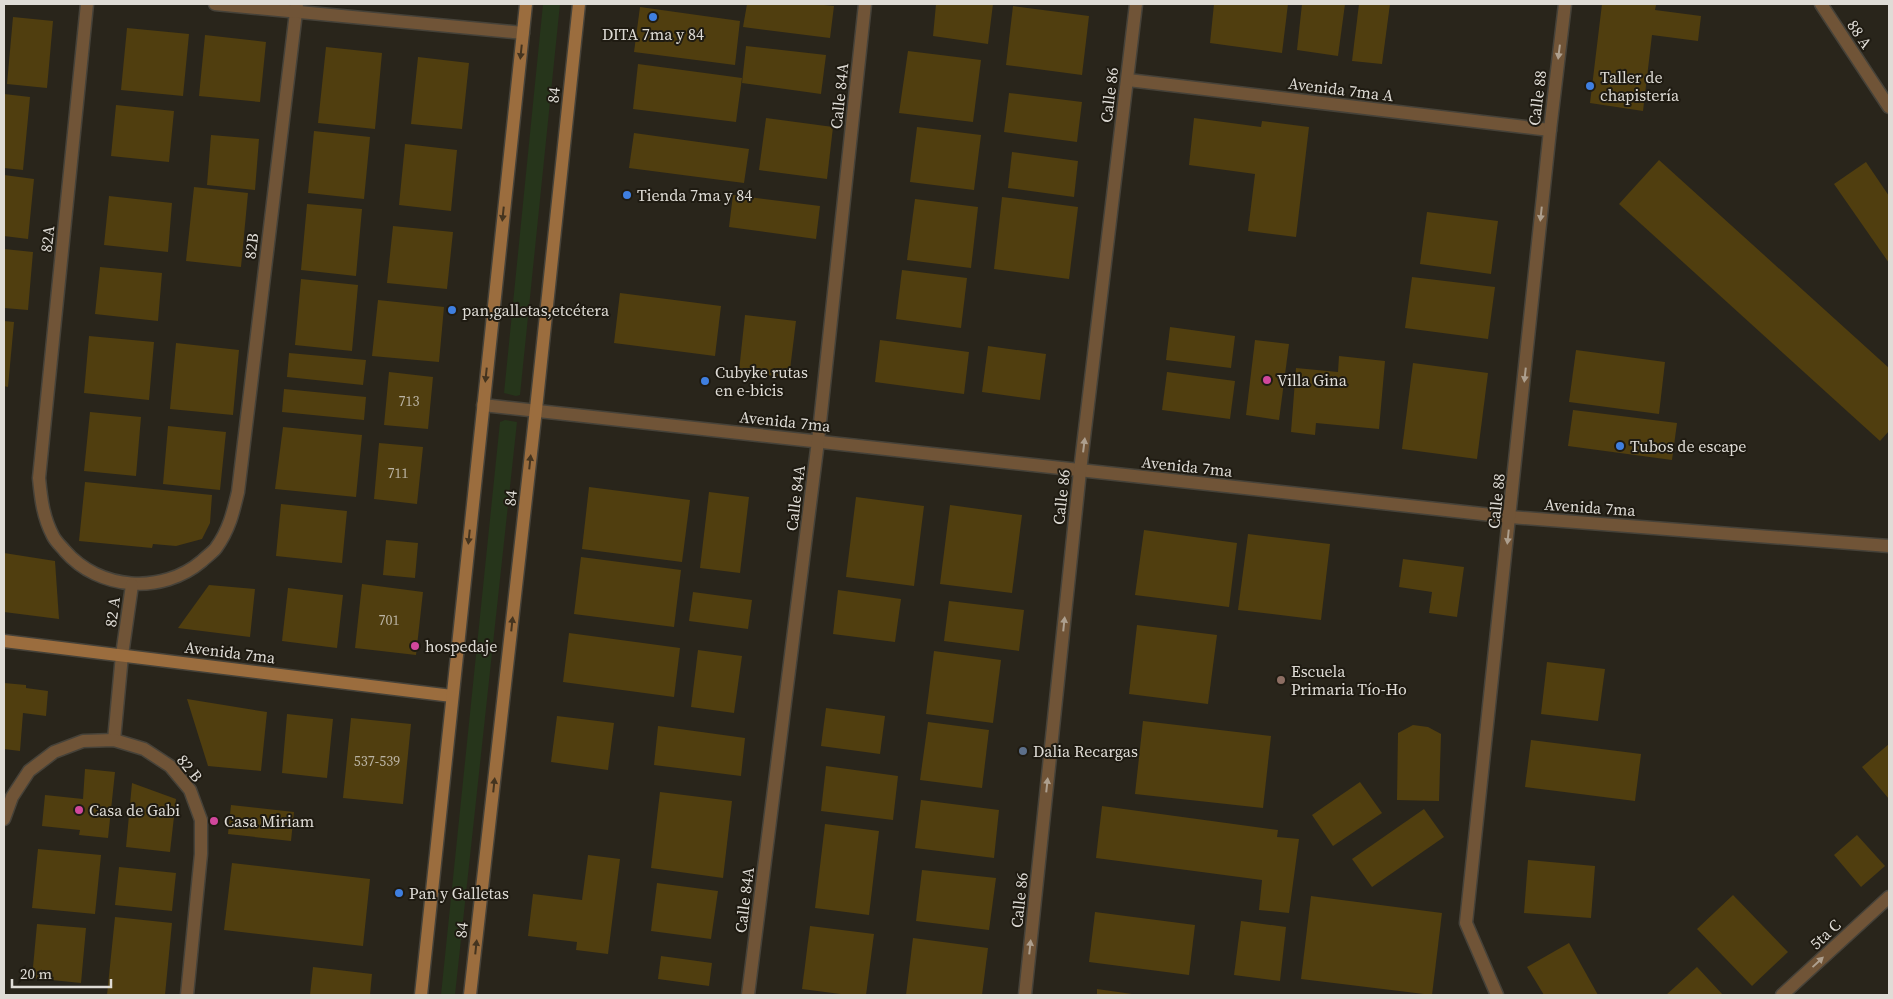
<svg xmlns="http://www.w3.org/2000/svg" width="1893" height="999" font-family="'Source Serif 4',serif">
	<rect width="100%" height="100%" fill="#29251b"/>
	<g fill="#26351b">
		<path d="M543,4H560L520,395L516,396L504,393Z"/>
		<path d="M505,420L517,422L455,995H441L500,422Z"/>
	</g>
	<g fill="#503e0f">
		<path d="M747,4H814L834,6L830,38L743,27Z"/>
		<path d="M936,4H993L988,44L933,36Z"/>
		<path d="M1214,4H1288L1282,53L1210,43Z"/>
		<path d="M1302,4H1345L1338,56L1297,50Z"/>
		<path d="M1359,4H1390L1382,64L1352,61Z"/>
		<path d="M1602,4H1647L1656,5L1655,10L1701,16L1698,41L1652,35L1643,111L1590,103Z"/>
		<path d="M1013,6L1089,16L1082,75L1006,65Z"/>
		<path d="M640,7L740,21L735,65L634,52Z"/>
		<path d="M13,17L53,21L47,88L7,84Z"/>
		<path d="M127,28L189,34L183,96L121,90Z"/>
		<path d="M205,35L266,42L260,102L199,96Z"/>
		<path d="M746,46L826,55L821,94L742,83Z"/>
		<path d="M326,47L382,53L375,129L318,123Z"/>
		<path d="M908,51L981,60L973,122L899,113Z"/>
		<path d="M418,57L469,63L462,129L411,124Z"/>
		<path d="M638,64L742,78L736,122L633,109Z"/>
		<path d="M1009,93L1082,102L1077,142L1004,132Z"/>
		<path d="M4,94L30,97L23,170L4,168Z"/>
		<path d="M116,105L174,111L169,162L111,156Z"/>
		<path d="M766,118L833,127L827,179L759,170Z"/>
		<path d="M1194,118L1261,127L1262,121L1309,127L1296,237L1248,231L1255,174L1189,165Z"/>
		<path d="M917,127L981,135L974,190L910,182Z"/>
		<path d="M314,131L370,137L364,199L308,193Z"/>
		<path d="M634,133L749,149L744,183L629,168Z"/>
		<path d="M211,135L259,139L255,190L207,185Z"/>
		<path d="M405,144L457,150L451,211L399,205Z"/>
		<path d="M1012,152L1078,161L1074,197L1008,188Z"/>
		<path d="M1659,160L1889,368V431L1880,441L1619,204Z"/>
		<path d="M1866,162L1889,196V263L1834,184Z"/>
		<path d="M4,175L34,179L28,239L4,236Z"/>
		<path d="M194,187L248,193L241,267L186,261Z"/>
		<path d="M733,195L820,206L816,239L729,227Z"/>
		<path d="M109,196L172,203L168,252L104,245Z"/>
		<path d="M1002,197L1078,207L1069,279L994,269Z"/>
		<path d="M915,199L978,207L971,268L907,260Z"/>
		<path d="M307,204L362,209L356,276L301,270Z"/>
		<path d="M1427,212L1498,221L1491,274L1420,264Z"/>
		<path d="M393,226L453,232L447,289L387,283Z"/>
		<path d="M4,249L33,252L28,310L4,308Z"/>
		<path d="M100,267L162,273L158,321L95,314Z"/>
		<path d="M902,270L967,278L961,328L896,319Z"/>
		<path d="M1412,277L1495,287L1488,339L1405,328Z"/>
		<path d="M301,279L358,285L352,351L295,345Z"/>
		<path d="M620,293L721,306L715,356L614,343Z"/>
		<path d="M378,300L444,307L439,362L372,356Z"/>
		<path d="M745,315L796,321L789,378L739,371Z"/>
		<path d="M4,321L14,322L8,387L4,386Z"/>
		<path d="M1170,327L1235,336L1231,368L1166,360Z"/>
		<path d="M89,336L154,342L149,400L84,393Z"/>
		<path d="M880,340L969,352L964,394L875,382Z"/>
		<path d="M1255,340L1289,344L1279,420L1246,415Z"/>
		<path d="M176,343L239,350L233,415L170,409Z"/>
		<path d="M988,346L1046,354L1040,400L982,392Z"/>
		<path d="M1576,350L1665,362L1659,414L1569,402Z"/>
		<path d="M289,353L366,360L363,385L287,377Z"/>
		<path d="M1339,356L1385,361L1379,429L1316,423L1315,435L1291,432L1296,368L1338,372Z"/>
		<path d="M1413,363L1488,373L1477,459L1402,449Z"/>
		<path d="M389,372L433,377L428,429L384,425Z"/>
		<path d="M1167,372L1235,381L1230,419L1162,410Z"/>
		<path d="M284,389L366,397L364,420L282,412Z"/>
		<path d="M1573,410L1677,423L1672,460L1568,446Z"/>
		<path d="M90,412L141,417L136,476L84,471Z"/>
		<path d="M168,426L226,432L220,490L163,484Z"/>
		<path d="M283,427L362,435L356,497L275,489Z"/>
		<path d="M379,443L423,447L417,504L374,499Z"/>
		<path d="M85,482L212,495L210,523L202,539L176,546L153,544L152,548L79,541Z"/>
		<path d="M589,487L690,500L682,562L582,549Z"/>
		<path d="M709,492L749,497L740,573L700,568Z"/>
		<path d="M856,497L924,506L914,586L846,577Z"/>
		<path d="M281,504L347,511L342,563L276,556Z"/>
		<path d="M950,505L1022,515L1012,593L940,584Z"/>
		<path d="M1144,530L1237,543L1229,607L1135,595Z"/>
		<path d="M1248,534L1330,544L1321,620L1238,610Z"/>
		<path d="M386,540L418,543L415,578L383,575Z"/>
		<path d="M4,553L55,561L59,619L4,612Z"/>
		<path d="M581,557L681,570L674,627L574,614Z"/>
		<path d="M1403,559L1464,567L1457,617L1429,613L1432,592L1399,587Z"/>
		<path d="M362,584L423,592L416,655L355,648Z"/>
		<path d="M209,585L255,589L250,637L178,628Z"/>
		<path d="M288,588L343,595L337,648L282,641Z"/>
		<path d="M838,590L901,599L895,642L833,634Z"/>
		<path d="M693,592L752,600L748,629L689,621Z"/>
		<path d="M949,601L1024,610L1019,651L944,641Z"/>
		<path d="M1137,625L1217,635L1208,704L1129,694Z"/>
		<path d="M569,633L680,648L674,697L563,682Z"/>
		<path d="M698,650L742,656L734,713L691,707Z"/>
		<path d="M934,651L1001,660L993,723L926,714Z"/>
		<path d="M1547,662L1605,669L1598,721L1541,714Z"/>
		<path d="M4,683L26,685V688L48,691L46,716L23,713L20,751L4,749Z"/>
		<path d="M187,699L267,712L261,771L208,766Z"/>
		<path d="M826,708L885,716L880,754L821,746Z"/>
		<path d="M287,714L333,719L327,778L282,773Z"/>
		<path d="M557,716L614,723L608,770L551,762Z"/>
		<path d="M351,718L411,724L403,804L343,798Z"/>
		<path d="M1143,721L1271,736L1263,808L1135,794Z"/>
		<path d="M928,722L989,730L982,788L920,780Z"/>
		<path d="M1413,725L1428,727L1441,734L1439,801L1397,800L1398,733Z"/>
		<path d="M658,726L745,738L741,776L654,765Z"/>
		<path d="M1531,740L1641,754L1635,801L1525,787Z"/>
		<path d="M1889,744V799L1862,767Z"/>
		<path d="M826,766L898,776L893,820L821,811Z"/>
		<path d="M85,769L115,772L108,838L79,835L80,830L42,826L45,795L83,799Z"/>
		<path d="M1360,782L1382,813L1333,846L1312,815Z"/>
		<path d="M132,783L176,799L170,852L126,847Z"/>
		<path d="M660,792L732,801L723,878L651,868Z"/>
		<path d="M921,800L999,810L994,858L915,848Z"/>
		<path d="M231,805L294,812L291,841L228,834Z"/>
		<path d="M1102,806L1278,830L1277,837L1299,839L1289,913L1259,910L1262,880L1096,858Z"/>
		<path d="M1424,809L1444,837L1372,887L1352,859Z"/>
		<path d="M825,824L879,831L869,915L815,908Z"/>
		<path d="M1857,835L1885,866L1861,887L1834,855Z"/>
		<path d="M38,849L101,855L95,914L32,908Z"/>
		<path d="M588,855L620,859L608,954L576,950L577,942L528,936L533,894L582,900Z"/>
		<path d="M1528,860L1595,866L1591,918L1524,913Z"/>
		<path d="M232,863L370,879L363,946L224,930Z"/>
		<path d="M119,867L176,873L172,911L115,905Z"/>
		<path d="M922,870L996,878L989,930L916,921Z"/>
		<path d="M657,883L718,891L711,939L651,931Z"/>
		<path d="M1733,895L1788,952L1752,986L1697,929Z"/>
		<path d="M1311,896L1442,913L1432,995L1301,979Z"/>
		<path d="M1095,912L1195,925L1189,975L1089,962Z"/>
		<path d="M115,917L172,923L165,995H107Z"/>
		<path d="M1241,921L1286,927L1280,981L1234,975Z"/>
		<path d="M37,924L86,928L81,983L32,978Z"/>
		<path d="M810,926L874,934L866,995H848L802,989Z"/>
		<path d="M913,938L988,948L982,995H906Z"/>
		<path d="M1569,943L1598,995H1544L1527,967Z"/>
		<path d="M661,956L712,963L709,986L658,979Z"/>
		<path d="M313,967L372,974L370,995H310Z"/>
		<path d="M1697,967L1723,995H1666Z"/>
		<path d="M1097,989L1132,994V995H1097Z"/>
	</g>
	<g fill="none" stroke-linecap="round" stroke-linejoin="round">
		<g stroke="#464239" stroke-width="15">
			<g id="street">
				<path d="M87,4L39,478C41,499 43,517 53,536C56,542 61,546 65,551C99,590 162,595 202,561C206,557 212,553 216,548C229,530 233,513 238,492L297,4"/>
				<path d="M215,4L523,33"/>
				<path d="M1821,4L1889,107"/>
				<path d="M1128,80L1550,130"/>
				<path d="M483,405L1510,517L1889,546"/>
				<path d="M114,740L122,655L132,585"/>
				<path d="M4,819L12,797L29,771L54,752L83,741L114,740L144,749L170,766L190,790L201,820V854L187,995"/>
				<path d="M748,995L818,441L865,4"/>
				<path d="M1025,995L1080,471L1136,4"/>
				<path d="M1497,995L1466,923L1550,130L1565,4"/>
				<path d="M1782,995L1889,897"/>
			</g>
		</g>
		<g stroke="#464239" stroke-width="15">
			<g id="secondary">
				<path d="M4,641L452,696"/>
				<path d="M421,995L526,4"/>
				<path d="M470,995L536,409L579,4"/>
			</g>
		</g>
		<use href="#street" stroke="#705437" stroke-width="12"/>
		<use href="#secondary" stroke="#9b6d3e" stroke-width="12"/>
	</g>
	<defs><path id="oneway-solid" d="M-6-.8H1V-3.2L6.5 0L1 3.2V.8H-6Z" transform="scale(1.25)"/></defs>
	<g fill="#44341f">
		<use href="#oneway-solid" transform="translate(521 52) rotate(96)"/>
		<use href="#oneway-solid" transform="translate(503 214) rotate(96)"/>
		<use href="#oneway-solid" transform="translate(486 375) rotate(96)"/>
		<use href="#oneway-solid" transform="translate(530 462) rotate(-84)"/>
		<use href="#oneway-solid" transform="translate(469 537) rotate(96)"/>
		<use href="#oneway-solid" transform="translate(512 624) rotate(-84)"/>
		<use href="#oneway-solid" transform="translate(494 785) rotate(-84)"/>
		<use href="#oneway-solid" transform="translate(476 947) rotate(-84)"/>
	</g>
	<g fill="#ad9f8e">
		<use href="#oneway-solid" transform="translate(1559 52) rotate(97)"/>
		<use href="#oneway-solid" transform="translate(1541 214) rotate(96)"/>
		<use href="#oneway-solid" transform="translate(1525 375) rotate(96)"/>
		<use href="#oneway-solid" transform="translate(1084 445) rotate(-83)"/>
		<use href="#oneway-solid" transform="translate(1508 537) rotate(96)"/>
		<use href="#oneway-solid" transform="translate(1064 624) rotate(-84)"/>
		<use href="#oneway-solid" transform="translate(1047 785) rotate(-84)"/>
		<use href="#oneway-solid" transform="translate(1030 947) rotate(-84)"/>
		<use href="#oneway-solid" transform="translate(1818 962) rotate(-43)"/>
	</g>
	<g fill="#3f7fe0" stroke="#1f1b12" stroke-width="2">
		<circle cx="653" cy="17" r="5"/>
		<circle cx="1590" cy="86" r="5"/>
		<circle cx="627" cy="195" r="5"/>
		<circle cx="452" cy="310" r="5"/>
		<circle cx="705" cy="381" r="5"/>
		<circle cx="1620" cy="446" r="5"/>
		<circle cx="399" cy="893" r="5"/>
	</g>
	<g fill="#d1479c" stroke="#1f1b12" stroke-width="2">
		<circle cx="1267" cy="380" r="5"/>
		<circle cx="415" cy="646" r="5"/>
		<circle cx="79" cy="810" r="5"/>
		<circle cx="214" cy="821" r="5"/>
	</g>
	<circle fill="#8d6e63" stroke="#1f1b12" stroke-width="2" cx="1281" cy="680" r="5"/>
	<circle fill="#5c6f8a" stroke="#1f1b12" stroke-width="2" cx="1023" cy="751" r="5"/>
	<g text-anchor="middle" stroke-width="4" stroke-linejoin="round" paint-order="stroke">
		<g font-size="14" fill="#bbb4a4">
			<text x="409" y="406">713</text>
			<text x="398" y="478">711</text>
			<text x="389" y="625">701</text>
			<text x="377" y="766">537-539</text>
		</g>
		<g font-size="16" fill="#dfdcd6" stroke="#1f1b12" text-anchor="start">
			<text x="653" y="40" text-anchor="middle">DITA 7ma y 84</text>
			<text x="1600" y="83">Taller de<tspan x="1600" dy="18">chapistería</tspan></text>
			<text x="637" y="201">Tienda 7ma y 84</text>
			<text x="462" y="316">pan,galletas,etcétera</text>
			<text x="715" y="378">Cubyke rutas<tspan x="715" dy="18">en e-bicis</tspan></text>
			<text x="1277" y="386">Villa Gina</text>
			<text x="1630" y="452">Tubos de escape</text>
			<text x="425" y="652">hospedaje</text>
			<text x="1291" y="677">Escuela<tspan x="1291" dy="18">Primaria Tío-Ho</tspan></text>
			<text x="1033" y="757">Dalia Recargas</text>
			<text x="89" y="816">Casa de Gabi</text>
			<text x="224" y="827">Casa Miriam</text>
			<text x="409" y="899">Pan y Galletas</text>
		</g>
		<g font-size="16" fill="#dfdcd6" stroke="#1f1b12">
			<text transform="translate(1860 34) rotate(56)" y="6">88 A</text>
			<text transform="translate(1341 89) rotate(7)" y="6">Avenida 7ma A</text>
			<text transform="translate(553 95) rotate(-84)" y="6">84</text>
			<text transform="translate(1109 95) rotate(-83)" y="6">Calle 86</text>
			<text transform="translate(839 96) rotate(-84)" y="6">Calle 84A</text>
			<text transform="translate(1537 98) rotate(-83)" y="6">Calle 88</text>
			<text transform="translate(47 239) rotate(-84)" y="6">82A</text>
			<text transform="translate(251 246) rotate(-83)" y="6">82B</text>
			<text transform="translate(785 421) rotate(6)" y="6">Avenida 7ma</text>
			<text transform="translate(1187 466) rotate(6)" y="6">Avenida 7ma</text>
			<text transform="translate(1061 497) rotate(-84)" y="6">Calle 86</text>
			<text transform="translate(510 498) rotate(-84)" y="6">84</text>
			<text transform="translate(795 498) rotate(-83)" y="6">Calle 84A</text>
			<text transform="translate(1496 501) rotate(-84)" y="6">Calle 88</text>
			<text transform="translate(1590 507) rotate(4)" y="6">Avenida 7ma</text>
			<text transform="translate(112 612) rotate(-82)" y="6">82 A</text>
			<text transform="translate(230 652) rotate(7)" y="6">Avenida 7ma</text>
			<text transform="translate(190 768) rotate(51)" y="6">82 B</text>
			<text transform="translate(744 900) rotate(-83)" y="6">Calle 84A</text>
			<text transform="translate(1019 900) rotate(-84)" y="6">Calle 86</text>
			<text transform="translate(461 930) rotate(-84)" y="6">84</text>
			<text transform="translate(1825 934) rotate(-43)" y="6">5ta C</text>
		</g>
	</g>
	<rect width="1893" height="999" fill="none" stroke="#dfdcd6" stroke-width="10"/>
	<path d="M12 979v8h99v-8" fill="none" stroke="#dfdcd6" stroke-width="2.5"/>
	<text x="20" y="979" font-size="15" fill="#dfdcd6" stroke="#1f1b12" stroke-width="4" paint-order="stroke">20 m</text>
</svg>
